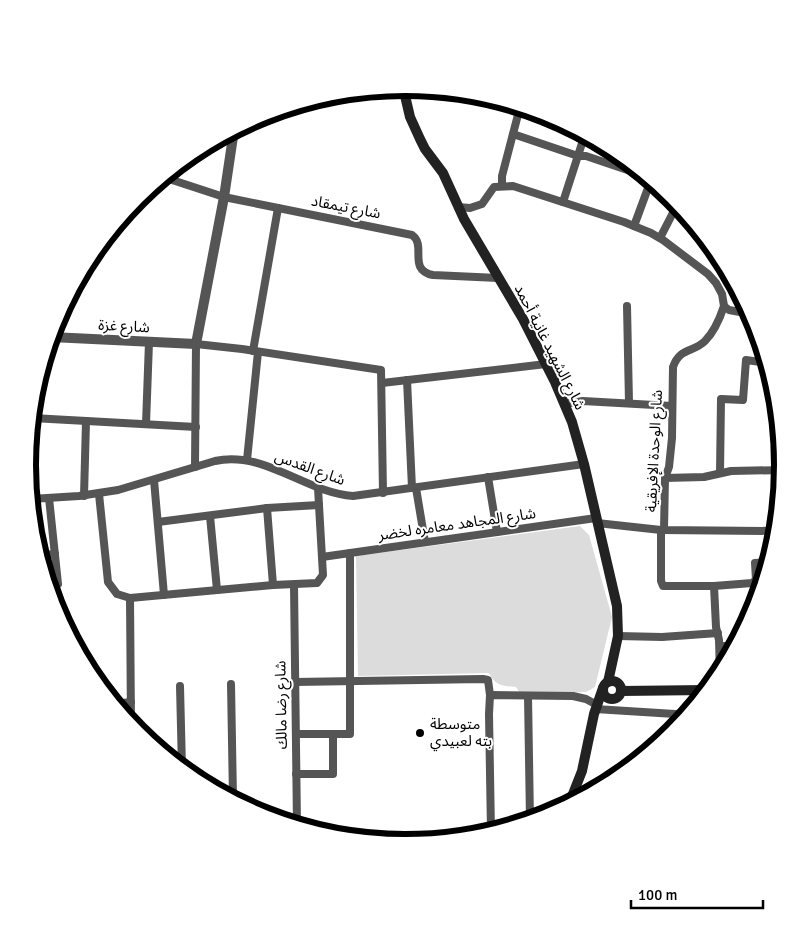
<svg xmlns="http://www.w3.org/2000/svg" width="811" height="930" font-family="Signika,'Noto Sans Arabic',sans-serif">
	<rect width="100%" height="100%" fill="#fff"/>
	<path fill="#dcdcdc" d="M580,526L589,535L612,617L595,687L586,692L520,693L516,687C503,686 495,686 489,673L358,676L356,556Z"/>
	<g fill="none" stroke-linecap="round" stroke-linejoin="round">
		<g stroke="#555" stroke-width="8">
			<path d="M513,134L578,156H586L648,177"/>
			<path d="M222,137L233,139"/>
			<path d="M163,177L224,197L412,235C427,245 407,270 433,275L498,278"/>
			<path d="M502,185V176L520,107"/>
			<path d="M563,202L585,134"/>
			<path d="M458,207L470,208L482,204L494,187L513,186L624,222L651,233L663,240L708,274L716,283L722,294L724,306L729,310L751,314"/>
			<path d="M634,226L651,180"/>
			<path d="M660,238L678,203"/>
			<path d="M627,306L629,403"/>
			<path d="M253,351L278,208"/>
			<path d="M407,380L412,488"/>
			<path d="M382,383L546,364"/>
			<path d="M564,404L583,401L672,406"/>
			<path d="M32,418L196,427"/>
			<path d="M146,424L149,342"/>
			<path d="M247,460L258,352"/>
			<path d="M195,467L196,344L242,349L381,370L383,493"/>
			<path d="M720,473L721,399L743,400L746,360L768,363"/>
			<path d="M488,477L497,532"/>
			<path d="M665,478L704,477L731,471L783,470"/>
			<path d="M154,480L164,595"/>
			<path d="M416,488L425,542"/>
			<path d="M99,494L108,582L117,594L130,598L273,585L317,583L323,575L318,488"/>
			<path d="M84,496L86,421"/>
			<path d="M49,498L58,584"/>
			<path d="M31,499L79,496L118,490L215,461C264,450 306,493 353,496L584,464"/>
			<path d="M33,499L38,380"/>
			<path d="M267,508L273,585"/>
			<path d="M210,516L217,590"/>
			<path d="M158,522L267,508L319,505"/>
			<path d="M597,523L661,530L777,531"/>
			<path d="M661,530V581L663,586H714L752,583L756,580L755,563L769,562"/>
			<path d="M664,530L665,478L669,467L672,438L673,367C680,347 693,353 705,341C714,332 720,318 724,306"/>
			<path d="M40,555L55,554"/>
			<path d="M322,557L596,518"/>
			<path d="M294,585L297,825"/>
			<path d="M714,586L716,627L719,640L720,674"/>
			<path d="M130,598L131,724"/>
			<path d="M618,636L662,637L718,633"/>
			<path d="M720,646H735"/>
			<path d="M295,682L483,679L488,680L490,695"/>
			<path d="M231,684L233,799"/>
			<path d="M180,686L182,768"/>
			<path d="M528,696L530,820"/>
			<path d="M115,704L131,702"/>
			<path d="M595,709L675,714L688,713"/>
			<path d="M296,734H350V553"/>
			<path d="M296,774H333V734"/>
			<path d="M491,832L489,714L490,695L573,696L586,699L597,705"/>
		</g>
		<path stroke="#555" stroke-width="10" d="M51,337L196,344L224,197L234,130"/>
		<g stroke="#222" stroke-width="10">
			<path d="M403,87L410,117L420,139L425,149L443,173L464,219L523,319L555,382L572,422L584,464L617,606L618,636L608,682"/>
			<circle cx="612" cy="690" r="9"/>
			<path d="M621,691L707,690"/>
			<path d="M569,804L582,771L594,714L603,688"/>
		</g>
	</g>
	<circle fill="#000" stroke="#fff" stroke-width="2" cx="420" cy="733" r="5"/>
	<g text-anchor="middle" stroke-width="4" stroke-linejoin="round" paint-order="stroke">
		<g font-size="15" fill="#000" stroke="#fff">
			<text transform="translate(346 207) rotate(11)" y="5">شارع تيمقاد</text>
			<text transform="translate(124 326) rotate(3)" y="5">شارع غزة</text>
			<text transform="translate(550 347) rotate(63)" y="5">شارع الشهيد غانية أحمد</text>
			<text transform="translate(654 451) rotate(-87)" y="5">شارع الوحدة الإفريقية</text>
			<text transform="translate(310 468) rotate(20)" y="5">شارع القدس</text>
			<text transform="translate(457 524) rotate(-8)" y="5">شارع المجاهد معامره لخضر</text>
			<text transform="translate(281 705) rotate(-91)" y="5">شارع رضا مالك</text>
		</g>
		<g font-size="15" fill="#000" stroke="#fff" text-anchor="start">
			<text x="430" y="729">متوسطة<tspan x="430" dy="17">بته لعبيدي</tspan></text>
		</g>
	</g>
	<path d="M0 0H811V930H0ZM36 465a369 369 0 1 1 738 0a369 369 0 1 1-738 0Z" fill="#fff" fill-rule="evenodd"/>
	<path fill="none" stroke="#000" stroke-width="6" d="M36 465a369 369 0 1 1 738 0a369 369 0 1 1-738 0Z"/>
	<path d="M631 900v8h132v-8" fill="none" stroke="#000000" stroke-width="2.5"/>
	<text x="638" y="900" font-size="15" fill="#000000" stroke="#ffffff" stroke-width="4" paint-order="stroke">100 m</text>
</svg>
